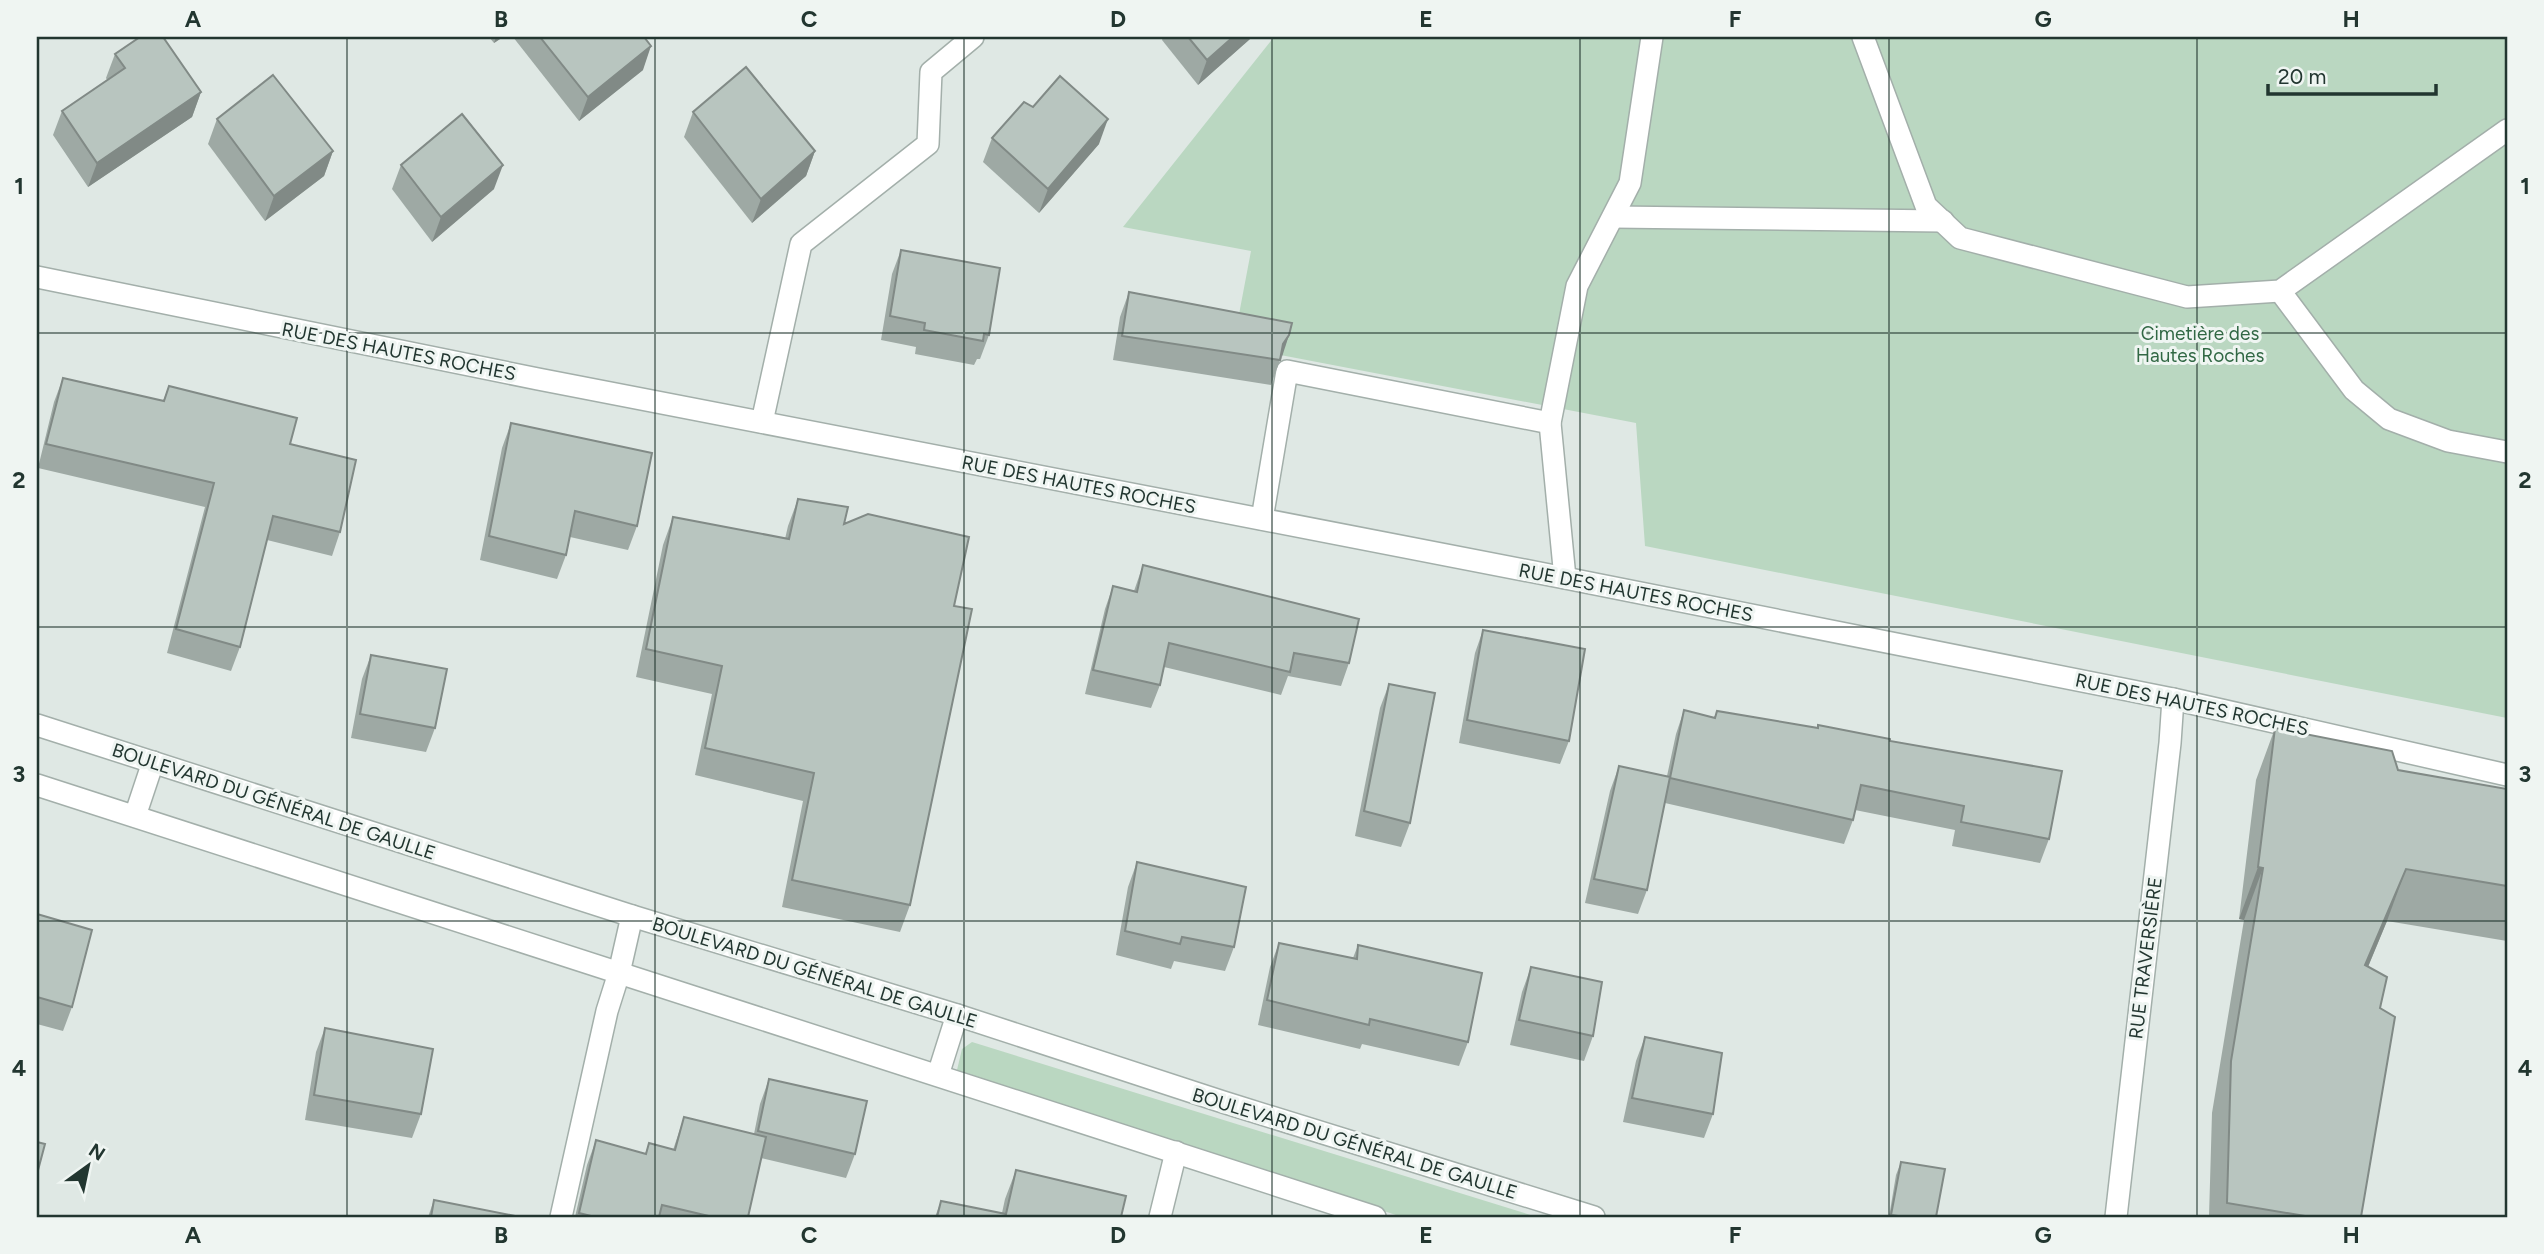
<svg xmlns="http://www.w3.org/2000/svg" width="2544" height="1254" font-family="Figtree,sans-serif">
	<rect width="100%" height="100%" fill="#dfe8e4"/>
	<g fill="#bad7c1">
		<path d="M1274,37H2507V718L1645,546L1636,423L1233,346L1251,251L1123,227Z"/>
		<path d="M972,1042L1537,1217H1402L957,1070L962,1049Z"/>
	</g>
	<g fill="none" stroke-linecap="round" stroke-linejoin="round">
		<g stroke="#a3afaa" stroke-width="24">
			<g id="minor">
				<path d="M1863,37L1926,206L1960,238L2187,297L2280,291L2507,130"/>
				<path d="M1613,217L1943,221"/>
				<path d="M37,277L538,379L1565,578L2173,699L2507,775"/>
				<path d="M2280,291L2354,390L2389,419L2448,441L2507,452"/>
				<path d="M762,422L801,244L928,144L931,72L973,37"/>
				<path d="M1550,423L1577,286L1630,183L1652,37"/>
				<path d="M1262,519L1287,371L1550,423L1565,578"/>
				<path d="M37,725L632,916L957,1015L1223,1102L1594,1217"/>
				<path d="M37,785L1375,1217"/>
				<path d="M135,816L153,762"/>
				<path d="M938,1075L957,1015"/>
				<path d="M561,1217L607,1011L619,973L632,916"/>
				<path d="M1160,1217L1176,1152"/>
				<path d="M2116,1217L2170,743L2173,699"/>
			</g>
		</g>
		<use href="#minor" stroke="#fff" stroke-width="21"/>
	</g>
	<g fill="#9ea9a4">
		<path d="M489,37H503L494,43Z"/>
		<path d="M513,37H644L643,70L579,121Z"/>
		<path d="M1163,37H1251L1250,39L1198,85L1162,40Z"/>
		<path d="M115,54L201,92L192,117L88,187L53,135L62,111L107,80L106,78Z"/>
		<path d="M1033,107L1099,144L1039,213L983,162L992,138Z"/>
		<path d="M693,112L815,151L806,176L752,223L684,137Z"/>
		<path d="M217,119L333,151L324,176L265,221L208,144Z"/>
		<path d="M401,165L494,189L432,242L392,189Z"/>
		<path d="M901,250L989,335L980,359H977L974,365L915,354L916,347L881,340L892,274Z"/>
		<path d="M1129,292L1289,335L1271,385L1113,360L1120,317Z"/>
		<path d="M63,378L163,401L169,386L290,444L340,532L332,556L267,540L240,647L231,671L167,653L205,507L38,468L54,402Z"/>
		<path d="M511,423L637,526L628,550L570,537L566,555L557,579L480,560L502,448Z"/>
		<path d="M798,499L844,524L954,606L910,905L900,932L782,907L803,801L695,775L712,694L636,677L663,545L673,517L785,539L788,526Z"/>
		<path d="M1143,565L1349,663L1341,686L1288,676L1281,695L1164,667L1160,685L1151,708L1085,694L1105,609L1113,586L1134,591Z"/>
		<path d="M1483,630L1569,741L1560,764L1459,743L1475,653Z"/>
		<path d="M371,655L435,728L426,752L351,738L362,679Z"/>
		<path d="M1389,684L1410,823L1401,847L1355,836L1380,708Z"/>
		<path d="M1684,710L1714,718L1717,711L1890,741L2049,839L2040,863L1952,846L1955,830L1855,810L1853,820L1844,844L1665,803L1647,890L1638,914L1585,903L1610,791L1619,766L1667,776L1676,734Z"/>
		<path d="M2275,728L2398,770L2507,789V941L2387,921L2368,967L2380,1008L2361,1217H2209L2212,1113L2244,920L2239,919L2256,780Z"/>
		<path d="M1137,862L1234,947L1225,971L1174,961L1171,969L1116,955L1128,887Z"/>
		<path d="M37,914L72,1007L63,1031L37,1024Z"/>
		<path d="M1279,943L1353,958L1358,945L1468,1042L1459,1066L1362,1044L1360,1049L1258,1025L1270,967Z"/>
		<path d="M1531,967L1593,1036L1584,1061L1510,1045L1522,992Z"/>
		<path d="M325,1028L421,1114L412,1138L305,1120L316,1052Z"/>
		<path d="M1645,1037L1713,1114L1704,1138L1623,1122L1636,1061Z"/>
		<path d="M769,1079L855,1154L846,1178L761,1158L748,1217H575L587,1165L596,1140L645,1154L649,1143L673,1150L684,1117L754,1134L760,1104Z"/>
		<path d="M1901,1162L1936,1217H1889L1896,1175Z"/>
		<path d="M1016,1170L1121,1217H935L941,1201L1002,1213L1005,1199Z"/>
		<path d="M434,1200L520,1217H428Z"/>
	</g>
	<g fill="#818a86">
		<path d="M496,37H503L494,43Z"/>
		<path d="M1233,37H1251L1250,39L1198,85L1207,60Z"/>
		<path d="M651,46L643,70L579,121L588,97Z"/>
		<path d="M201,92L192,117L88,187L97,163Z"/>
		<path d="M1108,119L1099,144L1039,213L1048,189Z"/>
		<path d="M333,151L324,176L265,221L274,196Z"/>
		<path d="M815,151L806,176L752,223L761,199Z"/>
		<path d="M503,165L494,189L432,242L441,217Z"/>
		<path d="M1289,335L1281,360L1283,344Z"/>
		<path d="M2258,867L2263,868L2244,920L2239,919Z"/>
		<path d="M2406,869L2387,921L2347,1017L2365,965Z"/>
	</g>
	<g fill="#b8c5bf" stroke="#818a86" stroke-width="2">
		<path d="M140,37H163L201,92L97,163L62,111L125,68L115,54Z"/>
		<path d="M540,37H644L651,46L588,97Z"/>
		<path d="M1188,37H1233L1207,60Z"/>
		<path d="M746,67L815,151L761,199L693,112Z"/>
		<path d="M273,75L333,151L274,196L217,119Z"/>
		<path d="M1060,76L1108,119L1048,189L992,138L1024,102L1033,107Z"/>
		<path d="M462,114L503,165L441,217L401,165Z"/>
		<path d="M901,250L1000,268L989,335L984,334L983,341L924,330L925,323L890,316Z"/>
		<path d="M1129,292L1292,323L1289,335L1283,344L1280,360L1122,336Z"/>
		<path d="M63,378L164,401L169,386L297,418L290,444L356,460L340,532L273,516L240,647L176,629L214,483L46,444Z"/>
		<path d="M511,423L652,453L637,526L575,511L566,555L489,536Z"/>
		<path d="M798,499L848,507L844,524L868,514L969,537L954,606L972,609L910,905L792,880L814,773L705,748L722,666L646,649L673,517L789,539Z"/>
		<path d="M1143,565L1359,619L1349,663L1294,653L1290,672L1169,643L1160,685L1093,670L1113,586L1137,592Z"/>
		<path d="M1483,630L1585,649L1569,741L1467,720Z"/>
		<path d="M371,655L447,669L435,728L360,714Z"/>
		<path d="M1389,684L1435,693L1410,823L1364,811Z"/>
		<path d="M1684,710L1715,718L1717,711L1818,728V725L1890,739V741L2062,771L2049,839L1961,822L1964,806L1861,785L1853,820L1670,778Z"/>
		<path d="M2275,728L2392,751L2398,770L2507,789V886L2406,869L2365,965L2387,977L2380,1008L2395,1017L2361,1217H2311L2227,1203L2231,1061L2263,868L2258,867Z"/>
		<path d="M1619,766L1670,777L1647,890L1594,879Z"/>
		<path d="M1137,862L1246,887L1234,947L1182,937L1180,944L1125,931Z"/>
		<path d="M37,914L92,930L72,1007L37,997Z"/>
		<path d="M1279,943L1357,959L1358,945L1482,973L1468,1042L1370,1019L1369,1025L1267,1000Z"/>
		<path d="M1531,967L1602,982L1593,1036L1519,1020Z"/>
		<path d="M325,1028L433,1049L421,1114L314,1095Z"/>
		<path d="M1645,1037L1722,1053L1713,1114L1632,1098Z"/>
		<path d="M769,1079L867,1101L855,1154L758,1131Z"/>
		<path d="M684,1117L766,1137L748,1217H713L662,1205L659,1217H595L579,1213L596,1140L646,1154L649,1143L675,1150Z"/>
		<path d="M37,1142L45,1144L37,1174Z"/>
		<path d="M1901,1162L1945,1169L1936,1217H1905L1891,1215Z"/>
		<path d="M1016,1170L1126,1196L1121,1217H937L941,1201L1006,1214Z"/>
		<path d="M434,1200L520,1217H431Z"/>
	</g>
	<path fill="none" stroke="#223630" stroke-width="2" stroke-opacity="0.55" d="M347,37V1217M655,37V1217M964,37V1217M1272,37V1217M1580,37V1217M1889,37V1217M2197,37V1217M37,333H2507M37,627H2507M37,921H2507"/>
	<g text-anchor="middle" stroke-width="6" stroke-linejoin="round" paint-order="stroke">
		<g font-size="19" fill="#316844" stroke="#eff5f2">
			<text x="2200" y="340">Cimetière des<tspan x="2200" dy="22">Hautes Roches</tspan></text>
		</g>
		<g font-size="19" fill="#223630" stroke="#eff5f2">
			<text transform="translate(399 351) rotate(11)" y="7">RUE DES HAUTES ROCHES</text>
			<text transform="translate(1079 484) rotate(11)" y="7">RUE DES HAUTES ROCHES</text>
			<text transform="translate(1636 592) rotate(11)" y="7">RUE DES HAUTES ROCHES</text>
			<text transform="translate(2192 704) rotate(12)" y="7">RUE DES HAUTES ROCHES</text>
			<text transform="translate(274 801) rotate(18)" y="7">BOULEVARD DU GÉNÉRAL DE GAULLE</text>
			<text transform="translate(2145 958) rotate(-83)" y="7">RUE TRAVERSIÈRE</text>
			<text transform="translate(815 972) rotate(17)" y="7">BOULEVARD DU GÉNÉRAL DE GAULLE</text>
			<text transform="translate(1355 1143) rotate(17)" y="7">BOULEVARD DU GÉNÉRAL DE GAULLE</text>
		</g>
	</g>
	<rect width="2544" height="1254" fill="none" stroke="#eff5f2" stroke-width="77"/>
	<g transform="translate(88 1166) rotate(33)" stroke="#eff5f2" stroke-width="5" paint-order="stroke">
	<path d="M0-5L12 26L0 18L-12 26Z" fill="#223630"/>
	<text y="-10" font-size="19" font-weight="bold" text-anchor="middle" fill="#223630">N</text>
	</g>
	<path d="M2268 84v10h168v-10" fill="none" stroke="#223630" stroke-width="3.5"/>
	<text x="2278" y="84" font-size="21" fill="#223630" stroke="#eff5f2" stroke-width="5" paint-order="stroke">20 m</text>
	<rect x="38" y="38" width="2468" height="1178" fill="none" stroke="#223630" stroke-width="2.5"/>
	<g font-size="23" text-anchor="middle" font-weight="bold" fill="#223630">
		<text x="193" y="27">A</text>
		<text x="501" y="27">B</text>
		<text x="809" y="27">C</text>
		<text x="1118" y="27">D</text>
		<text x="1426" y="27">E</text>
		<text x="1735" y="27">F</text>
		<text x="2043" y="27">G</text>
		<text x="2351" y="27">H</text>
		<text x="19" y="194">1</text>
		<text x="2525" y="194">1</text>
		<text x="19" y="488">2</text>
		<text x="2525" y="488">2</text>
		<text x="19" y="782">3</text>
		<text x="2525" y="782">3</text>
		<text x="19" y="1076">4</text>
		<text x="2525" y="1076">4</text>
		<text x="193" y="1243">A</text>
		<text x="501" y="1243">B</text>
		<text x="809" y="1243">C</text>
		<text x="1118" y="1243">D</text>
		<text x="1426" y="1243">E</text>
		<text x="1735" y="1243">F</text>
		<text x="2043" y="1243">G</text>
		<text x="2351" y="1243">H</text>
	</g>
</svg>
